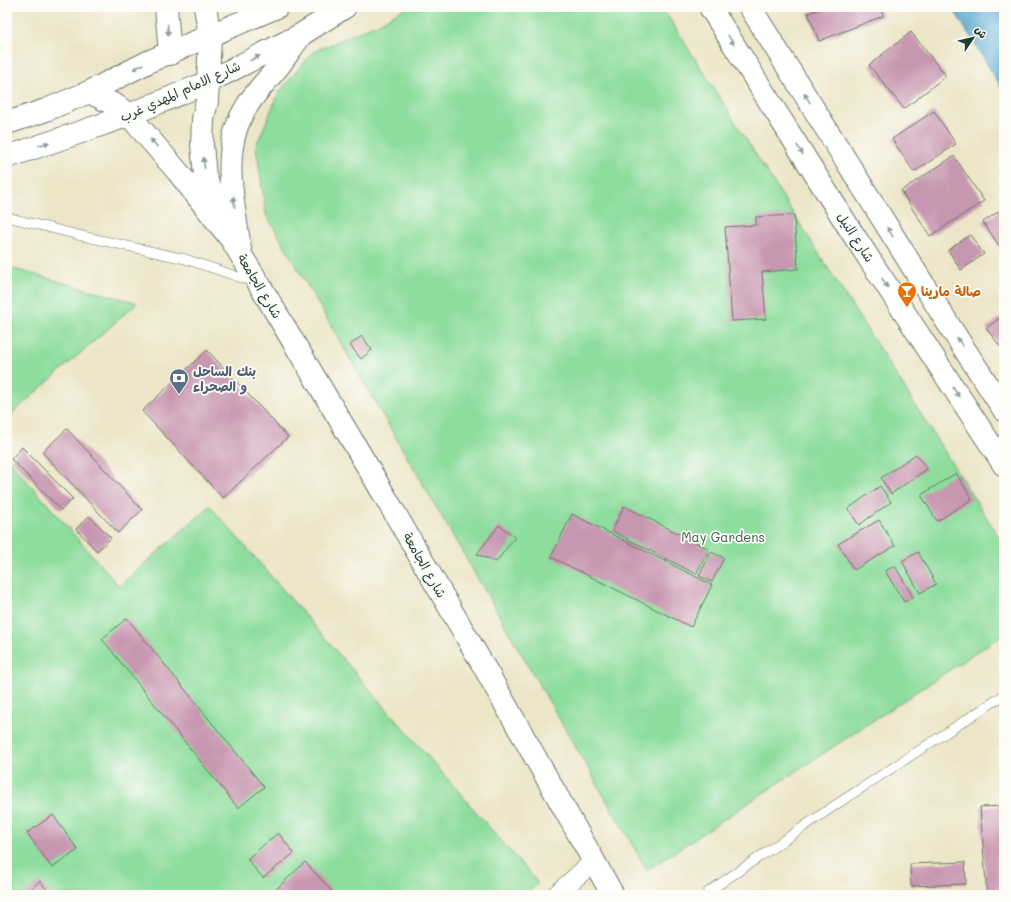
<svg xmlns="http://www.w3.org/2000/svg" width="1011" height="902" font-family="Mali,'Playpen Sans Arabic',sans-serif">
	<rect width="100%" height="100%" fill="#fdfcf7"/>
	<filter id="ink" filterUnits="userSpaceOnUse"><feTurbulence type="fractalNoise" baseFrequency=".025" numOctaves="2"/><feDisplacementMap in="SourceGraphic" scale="8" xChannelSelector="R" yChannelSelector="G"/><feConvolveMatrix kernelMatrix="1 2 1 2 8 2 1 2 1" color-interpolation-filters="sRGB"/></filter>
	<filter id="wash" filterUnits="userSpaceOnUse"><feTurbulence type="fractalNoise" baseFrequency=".012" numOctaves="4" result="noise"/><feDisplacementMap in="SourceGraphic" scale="16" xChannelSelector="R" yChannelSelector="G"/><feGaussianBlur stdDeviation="0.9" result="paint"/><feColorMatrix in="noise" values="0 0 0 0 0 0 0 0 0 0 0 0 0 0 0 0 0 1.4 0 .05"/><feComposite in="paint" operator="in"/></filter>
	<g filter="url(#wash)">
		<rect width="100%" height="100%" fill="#ece5c7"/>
		<g fill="#8ddd9d" stroke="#568d68">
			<path d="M407,7H662L1004,545V634L647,870L266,214L256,146L279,92L313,52L379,23Z"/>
			<path d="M7,267L137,303L7,418Z"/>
			<path d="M7,459H8L119,586L210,506L538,883L525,895H7Z"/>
		</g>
		<path fill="#58a9d2" stroke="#3c7383" d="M952,7H1004V92Z"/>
		<g id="blocks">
			<g fill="#c796b0">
				<path d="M824,7H880L883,16L819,41L808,13Z"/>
				<path d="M911,32L946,76L904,109L869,65Z"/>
				<path d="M934,111L956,144L914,172L892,139Z"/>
				<path d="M954,156L984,201L930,236L901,191Z"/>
				<path d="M1001,210L1004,215V244L1000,247L983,222Z"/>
				<path d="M794,215L798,269L762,272L766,319L732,321L725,227L756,225V217Z"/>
				<path d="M970,235L984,254L961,270L948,250Z"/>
				<path d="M1004,315V347L1002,349L986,328Z"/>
				<path d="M362,336L372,350L361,359L350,345Z"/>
				<path d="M207,350L288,437L223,498L142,411Z"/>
				<path d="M67,429L142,510L118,533L42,452Z"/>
				<path d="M22,447L73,499L61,510L11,459Z"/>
				<path d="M916,454L927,469L891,494L881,478Z"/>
				<path d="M956,473L972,499L937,521L921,495Z"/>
				<path d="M880,486L891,502L859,525L848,509Z"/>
				<path d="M624,506L709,549L696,574L612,531Z"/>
				<path d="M572,514L712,585L691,627L551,557Z"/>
				<path d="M89,516L111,538L97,551L76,529Z"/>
				<path d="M879,520L895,546L854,570L838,544Z"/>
				<path d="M499,525L515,537L496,562L477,554Z"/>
				<path d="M711,552L724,558L712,582L699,576Z"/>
				<path d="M918,552L936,584L920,593L902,561Z"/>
				<path d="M895,566L913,597L904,602L885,571Z"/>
				<path d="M127,618L264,787L238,808L102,639Z"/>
				<path d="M1004,806V895H987L980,807Z"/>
				<path d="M53,815L78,850L52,868L27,833Z"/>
				<path d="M278,833L294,853L263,878L247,859Z"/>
				<path d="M305,862L332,891L327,895H270Z"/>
				<path d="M965,862L966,884L911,886L910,864Z"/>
				<path d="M40,881L51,895H24Z"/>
			</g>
		</g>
	</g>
	<g filter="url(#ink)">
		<use href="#blocks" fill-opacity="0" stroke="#677867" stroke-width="1"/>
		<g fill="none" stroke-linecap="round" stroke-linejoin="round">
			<g stroke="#677867" stroke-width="10">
				<g id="service">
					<path d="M7,217L78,235L185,259L254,282"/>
					<path d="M708,892L834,806L1004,695"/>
				</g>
			</g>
			<g stroke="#677867" stroke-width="20">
				<path id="minor" d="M556,895L594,861"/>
			</g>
			<g stroke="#677867" stroke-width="24">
				<g id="secondary">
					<path d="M166,7L170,54"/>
					<path d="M205,7L210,36L208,82L207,101L203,119L202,145L205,176L221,215"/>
					<path d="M89,92L117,106L129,115L178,172L231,239L259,284L372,474L487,672L613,895"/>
					<path d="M7,123L46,110L89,92L150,61L277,7"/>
					<path d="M7,157L81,132L129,115L208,82L302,34L345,7"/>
					<path d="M240,249C234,204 220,153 244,111C253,94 266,82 278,67C285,58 292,47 299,38"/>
				</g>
			</g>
			<g stroke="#677867" stroke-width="24">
				<g id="primary">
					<path d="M710,7L851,231L1004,465"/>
					<path d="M750,7L952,330L1004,410"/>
				</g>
			</g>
			<use href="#service" stroke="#fff" stroke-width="9"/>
			<use href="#minor" stroke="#fff" stroke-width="19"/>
			<use href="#secondary" stroke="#fff" stroke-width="22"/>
			<use href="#primary" stroke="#fff" stroke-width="22"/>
		</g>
		<defs><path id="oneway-solid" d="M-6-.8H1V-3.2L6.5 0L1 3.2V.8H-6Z"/></defs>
		<g fill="#8f9e9a">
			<use href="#oneway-solid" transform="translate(168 30) rotate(86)"/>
			<use href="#oneway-solid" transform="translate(731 40) rotate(58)"/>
			<use href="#oneway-solid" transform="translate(255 58) rotate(-27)"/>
			<use href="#oneway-solid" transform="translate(138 67) rotate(153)"/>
			<use href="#oneway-solid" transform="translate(807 98) rotate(-122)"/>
			<use href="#oneway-solid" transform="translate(154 143) rotate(-131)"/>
			<use href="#oneway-solid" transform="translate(44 144) rotate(-18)"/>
			<use href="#oneway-solid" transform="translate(800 150) rotate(58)"/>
			<use href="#oneway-solid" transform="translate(204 163) rotate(-97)"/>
			<use href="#oneway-solid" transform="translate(234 202) rotate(-97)"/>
			<use href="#oneway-solid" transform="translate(890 232) rotate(-122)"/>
			<use href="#oneway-solid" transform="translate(885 283) rotate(57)"/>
			<use href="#oneway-solid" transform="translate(960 342) rotate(-123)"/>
			<use href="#oneway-solid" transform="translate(956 392) rotate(57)"/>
		</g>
	</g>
	<defs>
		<g id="bar-pin" transform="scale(1)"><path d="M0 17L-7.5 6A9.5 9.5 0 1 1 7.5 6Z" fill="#e8710a" stroke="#fdfcf7"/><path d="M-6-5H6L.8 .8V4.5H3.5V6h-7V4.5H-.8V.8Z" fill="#fff"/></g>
		<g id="bank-pin" transform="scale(1)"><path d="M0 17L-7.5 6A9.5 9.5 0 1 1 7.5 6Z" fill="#5c6f8a" stroke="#fdfcf7"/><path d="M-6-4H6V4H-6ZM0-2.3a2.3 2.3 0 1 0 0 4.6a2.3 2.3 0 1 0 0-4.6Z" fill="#fff"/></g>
	</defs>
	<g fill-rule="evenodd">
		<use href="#bar-pin" x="907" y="291"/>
		<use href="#bank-pin" x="179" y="378"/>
	</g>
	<g text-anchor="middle" stroke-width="3.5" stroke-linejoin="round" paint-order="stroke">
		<g font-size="13" fill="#1f3d34" stroke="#fdfcf7">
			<text transform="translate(180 91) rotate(-24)" y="5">شارع الامام المهدي غرب</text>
			<text transform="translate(856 237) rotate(57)" y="5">شارع النيل</text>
			<text transform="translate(260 286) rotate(59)" y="5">شارع الجامعة</text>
			<text transform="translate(425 565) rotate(60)" y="5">شارع الجامعة</text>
		</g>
		<g font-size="13" font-weight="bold" fill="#c56008" stroke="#fdfcf7" text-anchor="start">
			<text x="921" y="296">صالة مارينا</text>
		</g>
		<g font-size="13" font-weight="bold" fill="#4e5e75" stroke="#fdfcf7" text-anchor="start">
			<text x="193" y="376">بنك الساحل<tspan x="193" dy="15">و الصحراء</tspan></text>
		</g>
		<g font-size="13" fill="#355d49" stroke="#fdfcf7">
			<text x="723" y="542">May Gardens</text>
		</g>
	</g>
	<rect width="1011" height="902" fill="none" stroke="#fdfcf7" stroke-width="24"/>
	<g transform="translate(973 38) rotate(55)" stroke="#fdfcf7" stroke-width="3" paint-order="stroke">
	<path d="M0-3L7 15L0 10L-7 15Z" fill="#1f3d34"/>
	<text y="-6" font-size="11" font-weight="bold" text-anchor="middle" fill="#1f3d34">ش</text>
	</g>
</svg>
